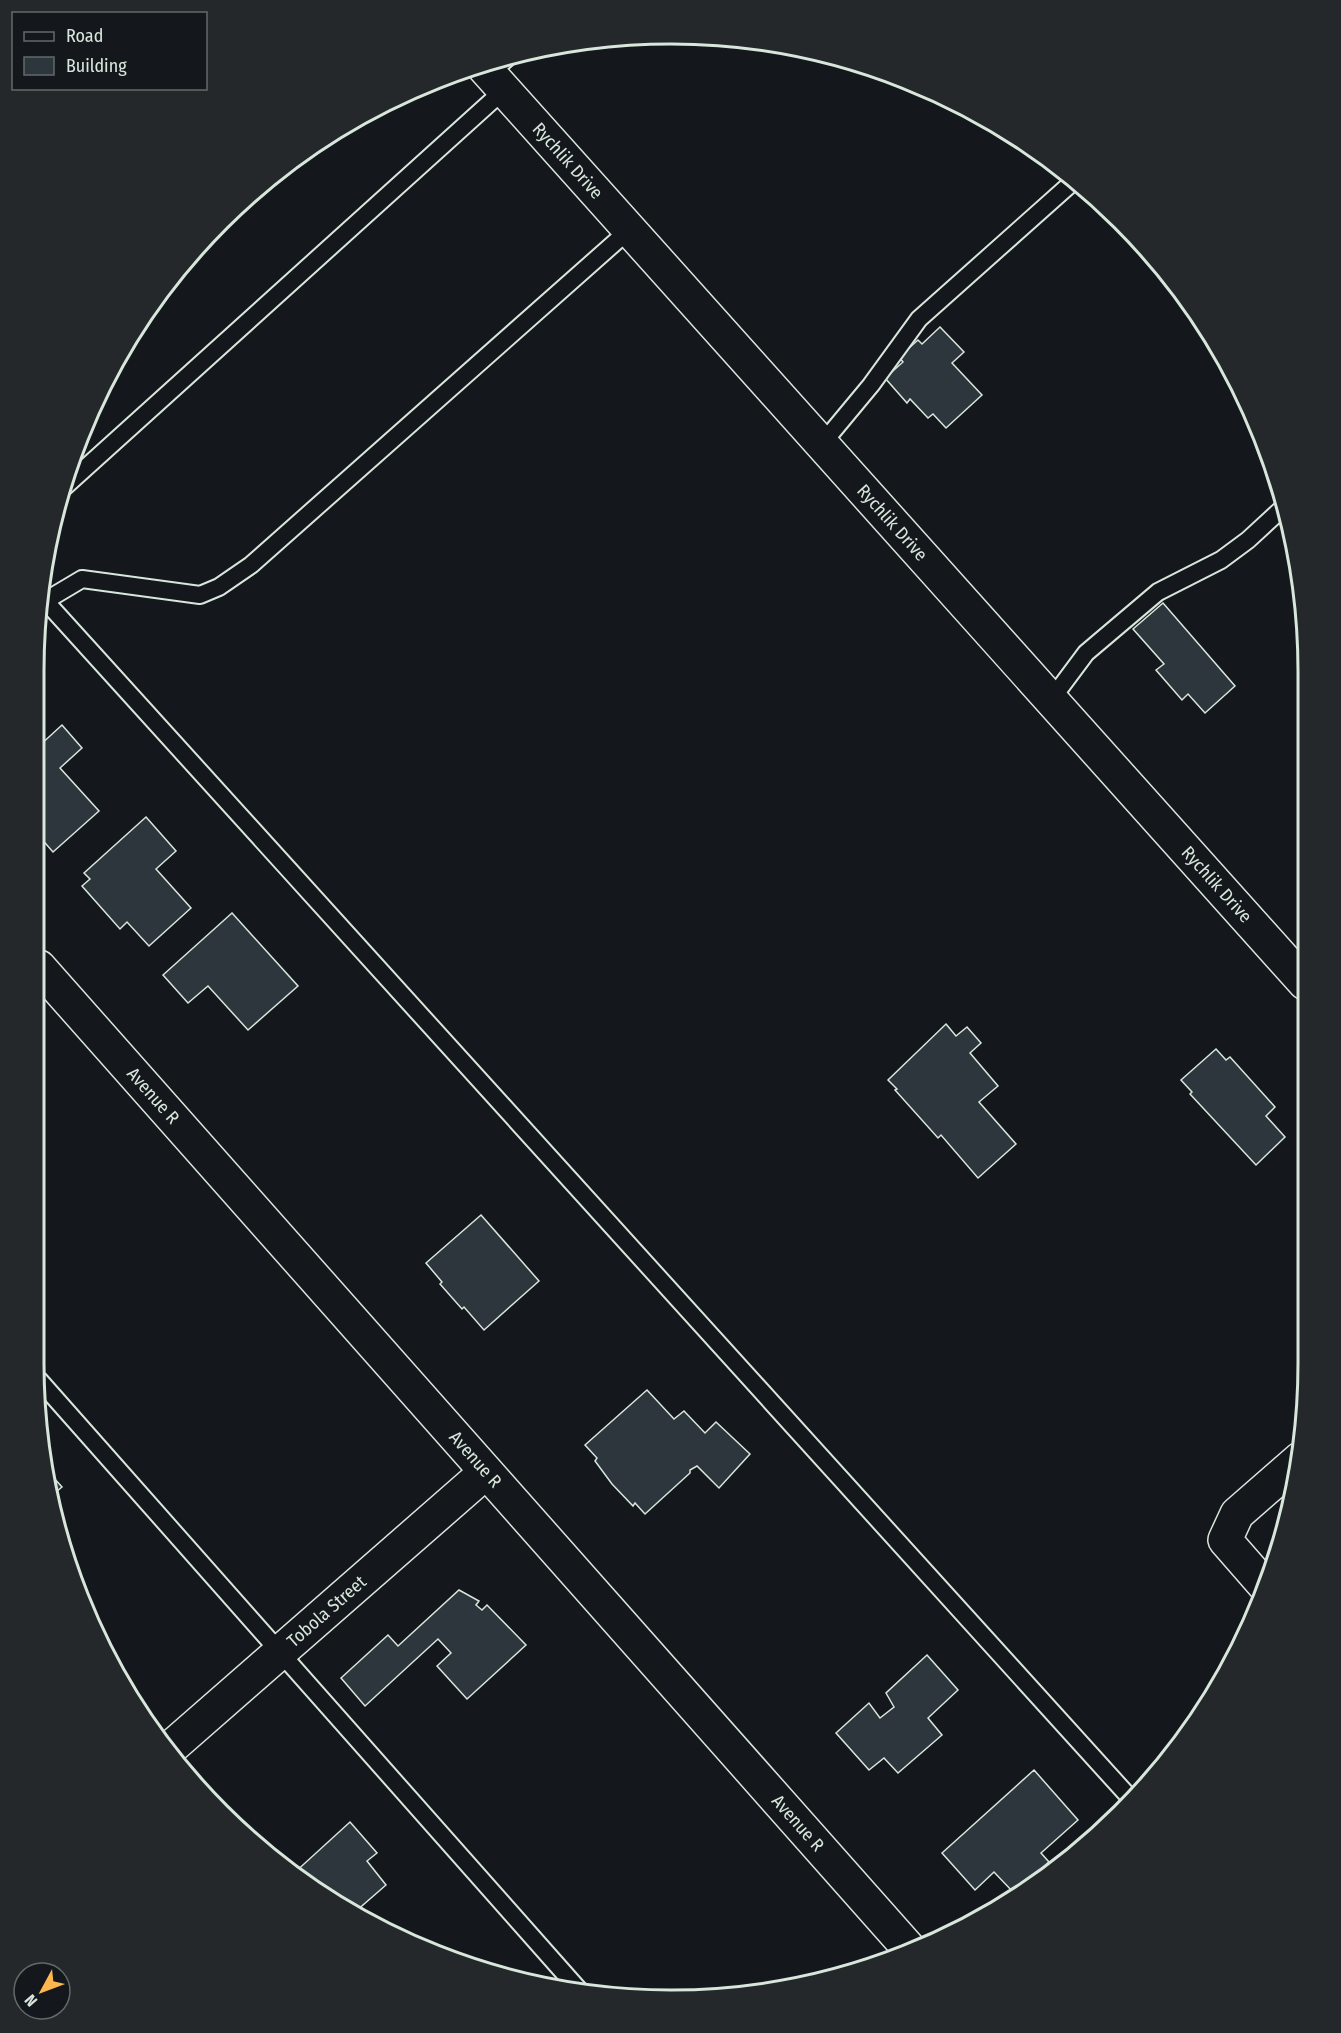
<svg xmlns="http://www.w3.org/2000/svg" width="1341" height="2033" font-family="'Fira Sans Condensed',sans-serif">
	<rect width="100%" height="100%" fill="#14181c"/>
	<g fill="#2c363c" stroke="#d8e6dc" stroke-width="1.5">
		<path d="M940,327L964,352L952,363L982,395L946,428L933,414L928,418L910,399L907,403L885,378L903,362L899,357L918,340L922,344Z"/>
		<path d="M1163,603L1235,686L1205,713L1188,694L1182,700L1156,670L1164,664L1133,629Z"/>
		<path d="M62,725L82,748L60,768L99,811L53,852L39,836V746Z"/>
		<path d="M146,817L176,851L156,869L191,908L149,946L127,922L120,929L82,886L90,879L84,873Z"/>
		<path d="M232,913L298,986L248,1030L208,986L188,1003L163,975Z"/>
		<path d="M946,1024L956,1036L967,1027L981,1043L970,1053L998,1086L979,1102L1016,1144L978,1178L941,1135L938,1138L895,1090L897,1089L888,1080Z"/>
		<path d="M1216,1049L1226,1060L1230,1057L1275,1107L1266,1116L1285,1137L1256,1165L1190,1094L1192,1092L1181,1080Z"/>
		<path d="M481,1215L539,1281L484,1330L464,1307L462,1309L440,1284L442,1282L426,1263Z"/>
		<path d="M647,1390L674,1419L684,1411L705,1433L716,1422L750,1454L719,1488L697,1466L690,1470V1473L645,1514L635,1503L633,1506L612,1484L595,1461L597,1458L585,1445Z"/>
		<path d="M43,1466L62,1487L50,1497Z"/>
		<path d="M459,1590L479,1601L476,1605L482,1610L487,1605L526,1645L467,1699L437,1666L451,1653L438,1639L365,1706L341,1678L388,1635L398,1646Z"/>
		<path d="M927,1655L958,1690L928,1718L942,1735L898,1773L884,1758L869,1770L836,1733L869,1703L880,1718L894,1707L886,1693Z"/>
		<path d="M1034,1770L1078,1820L1041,1853L1049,1862L1014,1893L994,1872L975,1890L942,1853Z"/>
		<path d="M350,1822L377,1853L367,1861L386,1885L356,1911L293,1874Z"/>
	</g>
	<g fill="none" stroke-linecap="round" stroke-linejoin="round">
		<g stroke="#d8e6dc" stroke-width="20">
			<g id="service">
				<path d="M489,74L513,53"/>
				<path d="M822,444L871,385L919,319L1075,180"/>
				<path d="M61,490L504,90"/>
				<path d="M39,594L1132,1800"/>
				<path d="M45,601L82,579L200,595L219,587L251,565L629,230"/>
				<path d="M1051,700L1086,653L1158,592L1221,560L1248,540L1286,505"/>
				<path d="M39,1380L580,1991"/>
			</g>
		</g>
		<g stroke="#d8e6dc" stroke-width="36">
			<g id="minor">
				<path id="s1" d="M481,64L1305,983"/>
				<path id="s2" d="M39,967L912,1952"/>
				<path d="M1266,1587L1225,1540L1237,1514L1300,1459"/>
				<path id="s3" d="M167,1751L486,1472"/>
			</g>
		</g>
		<use href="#service" stroke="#14181c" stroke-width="16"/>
		<use href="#minor" stroke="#14181c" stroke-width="33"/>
	</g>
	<g text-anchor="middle" stroke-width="4.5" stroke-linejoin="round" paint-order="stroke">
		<g font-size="18" fill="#d8e6dc" stroke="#14181c">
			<text dy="6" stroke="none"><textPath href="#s1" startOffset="130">Rychlik Drive</textPath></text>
			<text dy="6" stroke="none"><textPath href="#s1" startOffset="616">Rychlik Drive</textPath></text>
			<text dy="6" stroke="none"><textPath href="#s1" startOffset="1102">Rychlik Drive</textPath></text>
			<text dy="6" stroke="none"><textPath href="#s2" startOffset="172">Avenue R</textPath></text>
			<text dy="6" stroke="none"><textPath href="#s2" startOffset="658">Avenue R</textPath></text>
			<text dy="6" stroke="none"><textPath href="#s3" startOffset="212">Tobola Street</textPath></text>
			<text dy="6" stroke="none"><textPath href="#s2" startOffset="1144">Avenue R</textPath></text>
		</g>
	</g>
	<path d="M0 0H1341V2033H0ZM671 44H671A627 627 0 0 1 1298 671V1363A627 627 0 0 1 671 1990H671A627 627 0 0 1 44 1363V671A627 627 0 0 1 671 44Z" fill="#24282b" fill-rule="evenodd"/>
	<path fill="none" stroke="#d8e6dc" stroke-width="3" d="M671 44H671A627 627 0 0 1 1298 671V1363A627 627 0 0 1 671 1990H671A627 627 0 0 1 44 1363V671A627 627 0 0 1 671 44Z"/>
	<rect x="12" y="12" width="195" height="78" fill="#14181c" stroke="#626a69" stroke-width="1.5"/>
	<rect x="24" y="32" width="30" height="9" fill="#14181c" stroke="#626a69" stroke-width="1.5"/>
	<text x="66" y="42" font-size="18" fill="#d8e6dc">Road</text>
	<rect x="24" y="57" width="30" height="18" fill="#2c363c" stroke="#626a69" stroke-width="1.5"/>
	<text x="66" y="72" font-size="18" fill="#d8e6dc">Building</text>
	<g transform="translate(42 1991) rotate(229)"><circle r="28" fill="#14181c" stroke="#626a69" stroke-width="1.5"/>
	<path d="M0-4.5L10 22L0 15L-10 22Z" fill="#ffb74d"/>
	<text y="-9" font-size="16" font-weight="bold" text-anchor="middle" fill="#d8e6dc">N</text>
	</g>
</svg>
